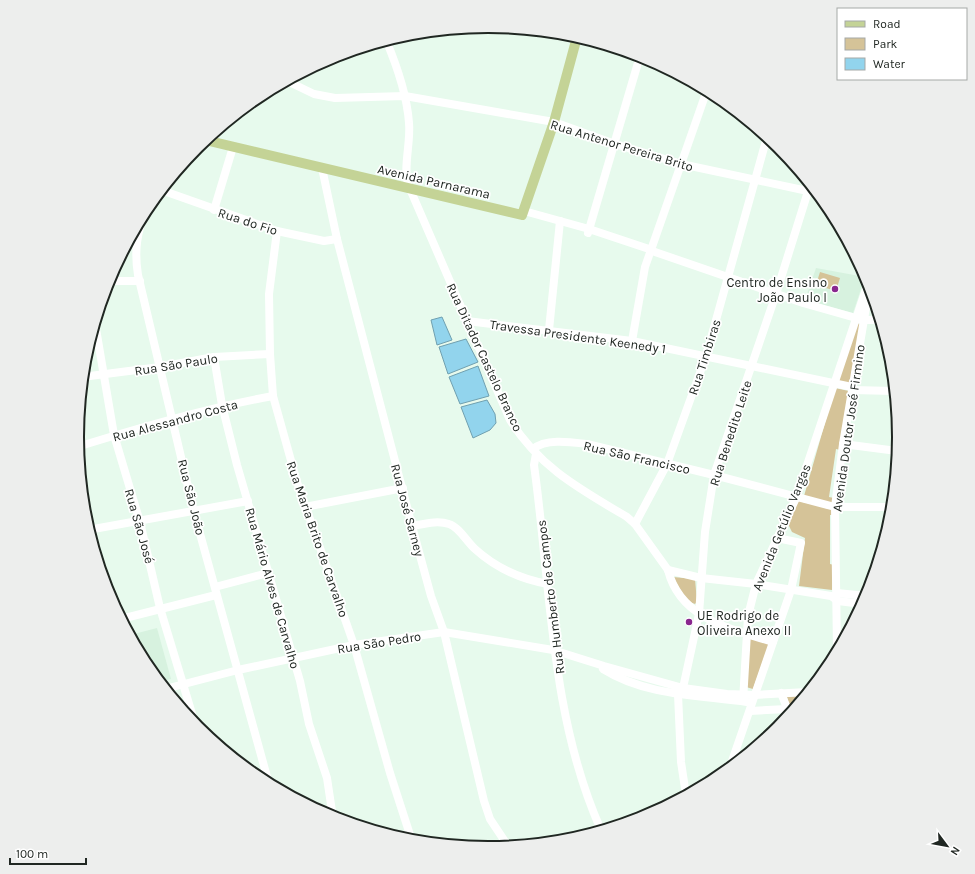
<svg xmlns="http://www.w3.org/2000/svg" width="975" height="874" font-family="Karla,sans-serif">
	<rect width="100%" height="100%" fill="#e7faed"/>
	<g fill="#d7f2df">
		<path d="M816,268L865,277L853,313L805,300Z"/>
		<path d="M157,628L171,679L159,682L146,665L130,635Z"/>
	</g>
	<g fill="#d5c398">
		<path d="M820,272L840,278L836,291L816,285Z"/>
		<path d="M856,323L860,324L851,385L838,382Z"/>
		<path d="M835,388L849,391L840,450L836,449L829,497L834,498L832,503L804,496Z"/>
		<path d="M798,501L833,509L834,515H830V564L834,565L832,590L799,586L805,538L792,532L788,524Z"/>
		<path d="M673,577L695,579L697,602L695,604L687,601Z"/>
		<path d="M749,639L770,642L753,689L746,687Z"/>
		<path d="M805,695L791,712L787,697Z"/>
	</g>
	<g fill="#92d4ed" stroke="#70a0b0">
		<path d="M442,317L452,340L437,345L431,320Z"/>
		<path d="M466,339L478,362L448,374L439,347Z"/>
		<path d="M478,366L489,396L460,404L449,377Z"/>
		<path d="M487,400L495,414L496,423L490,430L473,438L461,407Z"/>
	</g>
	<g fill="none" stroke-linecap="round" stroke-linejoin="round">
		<g stroke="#fff" stroke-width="8">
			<path d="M549,32L646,58"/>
			<path d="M386,40C397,66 407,95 409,123C411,141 403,168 408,184"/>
			<path d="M287,81L314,94L335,98L405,96L554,122L615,144L681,164L817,193"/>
			<path d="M322,168L337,239L412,526L431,596L444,632L484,801L490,819L508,846"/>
			<path d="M410,189L510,420C540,468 580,489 627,517L635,524L668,570C680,619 731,629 773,642"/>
			<path d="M161,190L277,231L324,241L337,239"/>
			<path d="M146,209C137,233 134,250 138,275L194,512L269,784"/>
			<path d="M214,210L233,147"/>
			<path d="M524,211L589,229L652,250L655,252L803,303L863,320H879"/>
			<path d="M277,231L269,294L270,354L273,396L297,482L354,645L390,773L412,841"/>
			<path d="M588,233L640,56"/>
			<path d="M107,281H140"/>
			<path d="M467,321L632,341L852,387"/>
			<path d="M95,323L114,435L140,522L160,608L196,727"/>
			<path d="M549,330L560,221"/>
			<path d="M632,341L645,267L707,90"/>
			<path d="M214,357L222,405L237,465L300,681L309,724L327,778L333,818"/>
			<path d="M82,377L160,367L214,357L270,354"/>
			<path d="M852,390L894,391"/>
			<path d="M843,444L897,451"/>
			<path d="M77,447C142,427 207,408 273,396"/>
			<path d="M533,449C546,438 571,442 587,444L714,475L835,507H892"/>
			<path d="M536,454L534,465C551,587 550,716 601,830"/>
			<path d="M894,480L898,433"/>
			<path d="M305,507L403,488"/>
			<path d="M635,524L667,464L706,356L767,137"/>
			<path d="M412,526C424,524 437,520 449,524C459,527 467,542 475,549C497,569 520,579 548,584"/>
			<path d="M88,530L248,501"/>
			<path d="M668,570L701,578L756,584L831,596L838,601L862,604"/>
			<path d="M215,587L268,573"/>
			<path d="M837,593L866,596"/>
			<path d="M121,619L216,595"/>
			<path d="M837,650L835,507L843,444L868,296"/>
			<path d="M603,669C646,696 699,695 747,702"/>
			<path d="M683,688L699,614L705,532L714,475L776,294L810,185"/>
			<path d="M165,689L238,670L354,645L444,632L553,650L604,666L683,688L727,694L754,695L807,692"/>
			<path d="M781,693L789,713"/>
			<path d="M678,694L681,762L686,795"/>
			<path d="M743,701L748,616L756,584L796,498L868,283"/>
			<path d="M750,711L787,709"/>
			<path d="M730,767L791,590L801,543L777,538"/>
		</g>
		<path stroke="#c4d396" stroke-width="10" d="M205,140L522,215L554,122L577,37"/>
	</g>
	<g fill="#89268e" stroke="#fff" stroke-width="1.5">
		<circle cx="835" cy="289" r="4"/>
		<circle cx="689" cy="622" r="4"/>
	</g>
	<g text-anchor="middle" stroke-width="3.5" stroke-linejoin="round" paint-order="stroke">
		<g font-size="13" fill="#202722" stroke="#fff">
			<text transform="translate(622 145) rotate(17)" y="5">Rua Antenor Pereira Brito</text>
			<text transform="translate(434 181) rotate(13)" y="5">Avenida Parnarama</text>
			<text transform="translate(248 221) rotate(18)" y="5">Rua do Fio</text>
			<text transform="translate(578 336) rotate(8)" y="5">Travessa Presidente Keenedy 1</text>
			<text transform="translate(485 357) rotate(65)" y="5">Rua Ditador Castelo Branco</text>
			<text transform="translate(704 357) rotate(-72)" y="5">Rua Timbiras</text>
			<text transform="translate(176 364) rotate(-9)" y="5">Rua São Paulo</text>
			<text transform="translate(175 420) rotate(-15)" y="5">Rua Alessandro Costa</text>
			<text transform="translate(848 428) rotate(-82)" y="5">Avenida Doutor José Firmino</text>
			<text transform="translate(730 433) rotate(-72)" y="5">Rua Benedito Leite</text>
			<text transform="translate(637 457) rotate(13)" y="5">Rua São Francisco</text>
			<text transform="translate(192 497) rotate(76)" y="5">Rua São João</text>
			<text transform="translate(408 510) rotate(75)" y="5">Rua José Sarney</text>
			<text transform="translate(140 526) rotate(74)" y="5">Rua São José</text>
			<text transform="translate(781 527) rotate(-68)" y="5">Avenida Getúlio Vargas</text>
			<text transform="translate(318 539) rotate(71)" y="5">Rua Maria Brito de Carvalho</text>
			<text transform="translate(273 588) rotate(74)" y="5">Rua Mário Alves de Carvalho</text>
			<text transform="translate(550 597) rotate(-97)" y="5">Rua Humberto de Campos</text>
			<text transform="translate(379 642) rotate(-9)" y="5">Rua São Pedro</text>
		</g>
		<g font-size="13" fill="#202722" stroke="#fff" text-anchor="end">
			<text x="827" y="287">Centro de Ensino<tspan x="827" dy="15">João Paulo I</tspan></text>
			<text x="697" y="620" text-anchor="start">UE Rodrigo de<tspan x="697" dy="15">Oliveira Anexo II</tspan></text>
		</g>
	</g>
	<path d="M0 0H975V874H0ZM84 437a404 404 0 1 1 808 0a404 404 0 1 1-808 0Z" fill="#edeeed" fill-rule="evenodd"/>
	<path fill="none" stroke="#202722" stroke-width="2" d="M84 437a404 404 0 1 1 808 0a404 404 0 1 1-808 0Z"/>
	<rect x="837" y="8" width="130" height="72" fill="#ffffff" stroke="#a6a9a7"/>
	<rect x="845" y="21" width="20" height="6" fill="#c4d396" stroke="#a6a9a7"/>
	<text x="873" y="28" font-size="12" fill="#202722">Road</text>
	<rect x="845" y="38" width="20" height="12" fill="#d5c398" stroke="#a6a9a7"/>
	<text x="873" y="48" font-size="12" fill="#202722">Park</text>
	<rect x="845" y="58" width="20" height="12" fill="#92d4ed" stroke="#a6a9a7"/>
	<text x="873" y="68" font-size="12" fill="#202722">Water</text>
	<g transform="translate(947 846) rotate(122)" stroke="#ffffff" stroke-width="3" paint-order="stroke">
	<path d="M0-3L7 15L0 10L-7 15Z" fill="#202722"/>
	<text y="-6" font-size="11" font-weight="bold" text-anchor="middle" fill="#202722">N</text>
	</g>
	<path d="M10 858v6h76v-6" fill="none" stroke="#202722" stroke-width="2"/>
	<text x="16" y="858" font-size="12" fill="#202722" stroke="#ffffff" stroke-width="3" paint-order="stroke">100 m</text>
</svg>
